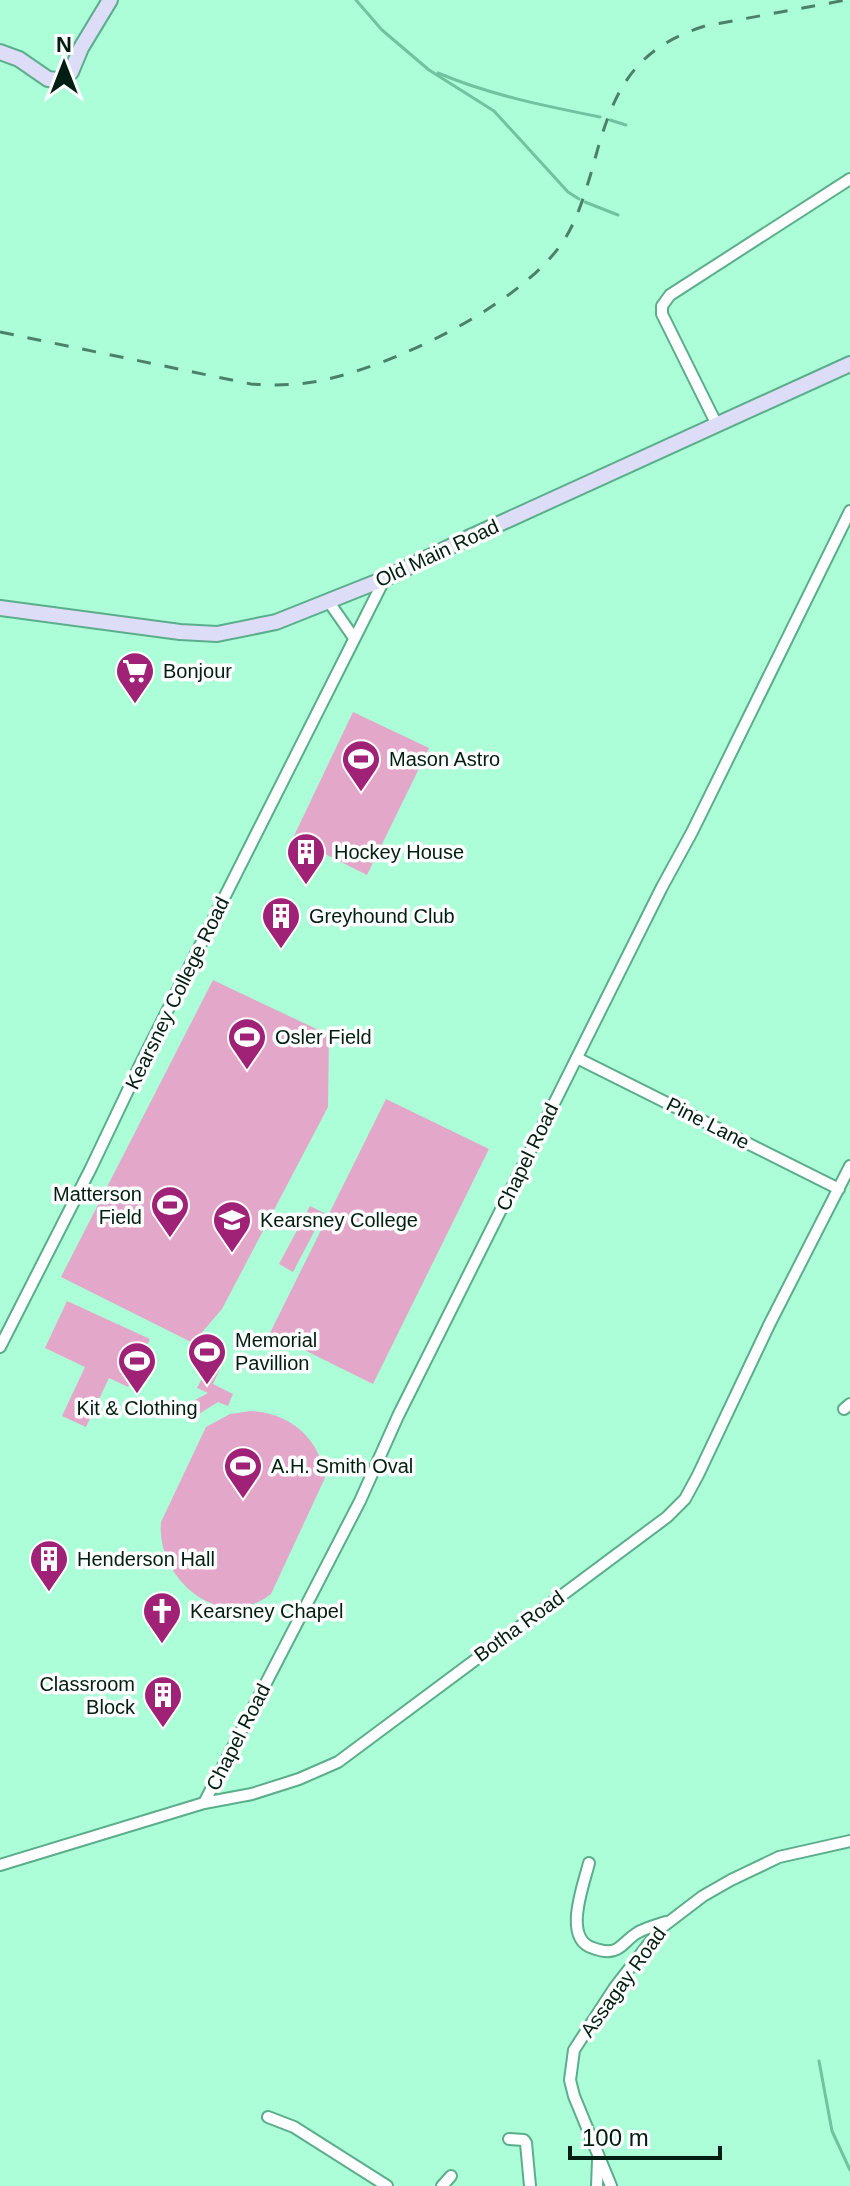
<svg xmlns="http://www.w3.org/2000/svg" width="850" height="2186" font-family="Arial,sans-serif">
	<rect width="100%" height="100%" fill="#abfed8"/>
	<g fill="#e3a8c9">
		<path d="M353,712L429,748L367,875L293,838Z"/>
		<path d="M213,980L329,1035L328,1107L222,1309L193,1343L61,1277Z"/>
		<path d="M386,1099L489,1149L373,1384L270,1333Z"/>
		<path d="M310,1206L324,1213L293,1272L279,1264Z"/>
		<path d="M67,1301L150,1339L128,1387L109,1378L86,1427L62,1416L85,1367L45,1348Z"/>
		<path d="M214,1355L224,1360L213,1384L233,1394L228,1406L218,1402L194,1417L186,1405L208,1393L197,1388Z"/>
		<path d="M251,1411C291,1413 320,1439 325,1478L271,1594C220,1634 156,1579 161,1522L206,1427L230,1414Z"/>
	</g>
	<g fill="none" stroke-linecap="round" stroke-linejoin="round">
		<g stroke="#71c29f" stroke-width="3">
			<path d="M356,0L382,30L429,70L494,111L568,192L579,199"/>
			<path d="M438,73C490,95 545,106 600,117"/>
			<path d="M610,120L626,125"/>
			<path d="M585,202L618,215"/>
			<path d="M819,2061L832,2131L850,2170"/>
		</g>
		<g stroke="#5bad8b" stroke-width="14">
			<g id="street">
				<path d="M717,425L662,314V306L670,295L850,179"/>
				<path d="M329,602L354,638"/>
				<path d="M577,1058L839,1189"/>
				<path d="M0,1347L91,1168L140,1065L384,580"/>
				<path d="M844,1409L850,1404"/>
				<path d="M204,1803L360,1501L398,1416L662,887L692,832L850,511"/>
				<path d="M589,1863C584,1884 562,1939 593,1948C601,1951 610,1953 617,1949C624,1945 630,1937 637,1933C645,1928 657,1925 666,1922"/>
				<path d="M0,1865L204,1803L252,1794L299,1779L338,1762L667,1517L685,1499L698,1475L769,1325L850,1166"/>
				<path d="M268,2117L294,2127L387,2186"/>
				<path d="M509,2139L524,2140L526,2143L530,2186"/>
				<path d="M442,2186L451,2176"/>
				<path d="M597,2186L598,2160"/>
				<path d="M611,2186L574,2096L570,2080L574,2050L615,1987L661,1928L703,1896L731,1880L779,1857L850,1841"/>
			</g>
		</g>
		<g stroke="#5bad8b" stroke-width="18">
			<g id="secondary">
				<path d="M0,52L19,59L48,79L57,80L65,78L71,72L81,48L110,0"/>
				<path d="M0,608L180,632L217,634L276,622L384,579L468,538L850,364"/>
			</g>
		</g>
		<use href="#street" stroke="#fff" stroke-width="10"/>
		<use href="#secondary" stroke="#deddf8" stroke-width="14"/>
		<path stroke="#4c8169" stroke-width="3" stroke-dasharray="14 14" stroke-linecap="butt" d="M0,332L251,384C280,386 308,385 336,377C406,359 527,301 566,237C578,217 585,193 592,170C611,98 628,50 705,26L846,0"/>
	</g>
	<defs>
		<g id="supermarket-pin" transform="scale(2)"><path d="M0 17L-7.5 6A9.5 9.5 0 1 1 7.5 6Z" fill="#9f2277" stroke="#fff"/><path d="M-6-5.5h2.5l.6 2H6L4.5 2H-2.5L-4.4-4H-6ZM-1.5 3.2a1.3 1.3 0 1 0 .1 0ZM3 3.2a1.3 1.3 0 1 0 .1 0Z" fill="#fff"/></g>
		<g id="stadium-pin" transform="scale(2)"><path d="M0 17L-7.5 6A9.5 9.5 0 1 1 7.5 6Z" fill="#9f2277" stroke="#fff"/><path d="M0-5a6.5 5 0 1 0 0 10a6.5 5 0 1 0 0-10ZM-3.5-1.8h7v3.6h-7Z" fill="#fff"/></g>
		<g id="building-pin" transform="scale(2)"><path d="M0 17L-7.5 6A9.5 9.5 0 1 1 7.5 6Z" fill="#9f2277" stroke="#fff"/><path d="M-4-6H4V6H1V3H-1V6H-4ZM-2.5-4.3h1.7v1.8h-1.7ZM.8-4.3h1.7v1.8H.8ZM-2.5-1h1.7V.8h-1.7ZM.8-1h1.7V.8H.8Z" fill="#fff"/></g>
		<g id="school-pin" transform="scale(2)"><path d="M0 17L-7.5 6A9.5 9.5 0 1 1 7.5 6Z" fill="#9f2277" stroke="#fff"/><path d="M0-5L7-2L0 1L-7-2ZM-4 1L0 2.5L4 1V4Q0 6-4 4Z" fill="#fff"/></g>
		<g id="church-pin" transform="scale(2)"><path d="M0 17L-7.5 6A9.5 9.5 0 1 1 7.5 6Z" fill="#9f2277" stroke="#fff"/><path d="M-1.2-6h2.4v3.5h3.3v2.4h-3.3V6h-2.4V-.1h-3.3v-2.4h3.3Z" fill="#fff"/></g>
	</defs>
	<g fill-rule="evenodd">
		<use href="#supermarket-pin" x="135" y="671"/>
		<use href="#stadium-pin" x="361" y="759"/>
		<use href="#building-pin" x="306" y="852"/>
		<use href="#building-pin" x="281" y="916"/>
		<use href="#stadium-pin" x="247" y="1037"/>
		<use href="#stadium-pin" x="170" y="1205"/>
		<use href="#school-pin" x="232" y="1220"/>
		<use href="#stadium-pin" x="207" y="1352"/>
		<use href="#stadium-pin" x="137" y="1361"/>
		<use href="#stadium-pin" x="243" y="1466"/>
		<use href="#building-pin" x="49" y="1559"/>
		<use href="#church-pin" x="162" y="1611"/>
		<use href="#building-pin" x="163" y="1695"/>
	</g>
	<g text-anchor="middle" stroke-width="7" stroke-linejoin="round" paint-order="stroke">
		<g font-size="20" fill="#001e11" stroke="#fff">
			<text transform="translate(437 553) rotate(-25)" y="7">Old Main Road</text>
			<text transform="translate(177 993) rotate(-64)" y="7">Kearsney College Road</text>
			<text transform="translate(708 1123) rotate(27)" y="7">Pine Lane</text>
			<text transform="translate(527 1157) rotate(-64)" y="7">Chapel Road</text>
			<text transform="translate(519 1626) rotate(-36)" y="7">Botha Road</text>
			<text transform="translate(238 1737) rotate(-63)" y="7">Chapel Road</text>
			<text transform="translate(623 1982) rotate(-54)" y="7">Assagay Road</text>
		</g>
		<g font-size="20" fill="#001e11" stroke="#fff" text-anchor="start">
			<text x="163" y="678">Bonjour</text>
			<text x="389" y="766">Mason Astro</text>
			<text x="334" y="859">Hockey House</text>
			<text x="309" y="923">Greyhound Club</text>
			<text x="275" y="1044">Osler Field</text>
			<text x="142" y="1201" text-anchor="end">Matterson<tspan x="142" dy="23">Field</tspan></text>
			<text x="260" y="1227">Kearsney College</text>
			<text x="235" y="1347">Memorial<tspan x="235" dy="23">Pavillion</tspan></text>
			<text x="137" y="1415" text-anchor="middle">Kit &amp; Clothing</text>
			<text x="271" y="1473">A.H. Smith Oval</text>
			<text x="77" y="1566">Henderson Hall</text>
			<text x="190" y="1618">Kearsney Chapel</text>
			<text x="135" y="1691" text-anchor="end">Classroom<tspan x="135" dy="23">Block</tspan></text>
		</g>
	</g>
	<g transform="translate(64 64)" stroke="#ffffff" stroke-width="6" paint-order="stroke">
	<path d="M0-6L14 30L0 20L-14 30Z" fill="#001e11"/>
	<text y="-12" font-size="22" font-weight="bold" text-anchor="middle" fill="#001e11">N</text>
	</g>
	<path d="M570 2146v12h150v-12" fill="none" stroke="#001e11" stroke-width="4"/>
	<text x="582" y="2146" font-size="24" fill="#001e11" stroke="#ffffff" stroke-width="6" paint-order="stroke">100 m</text>
</svg>
